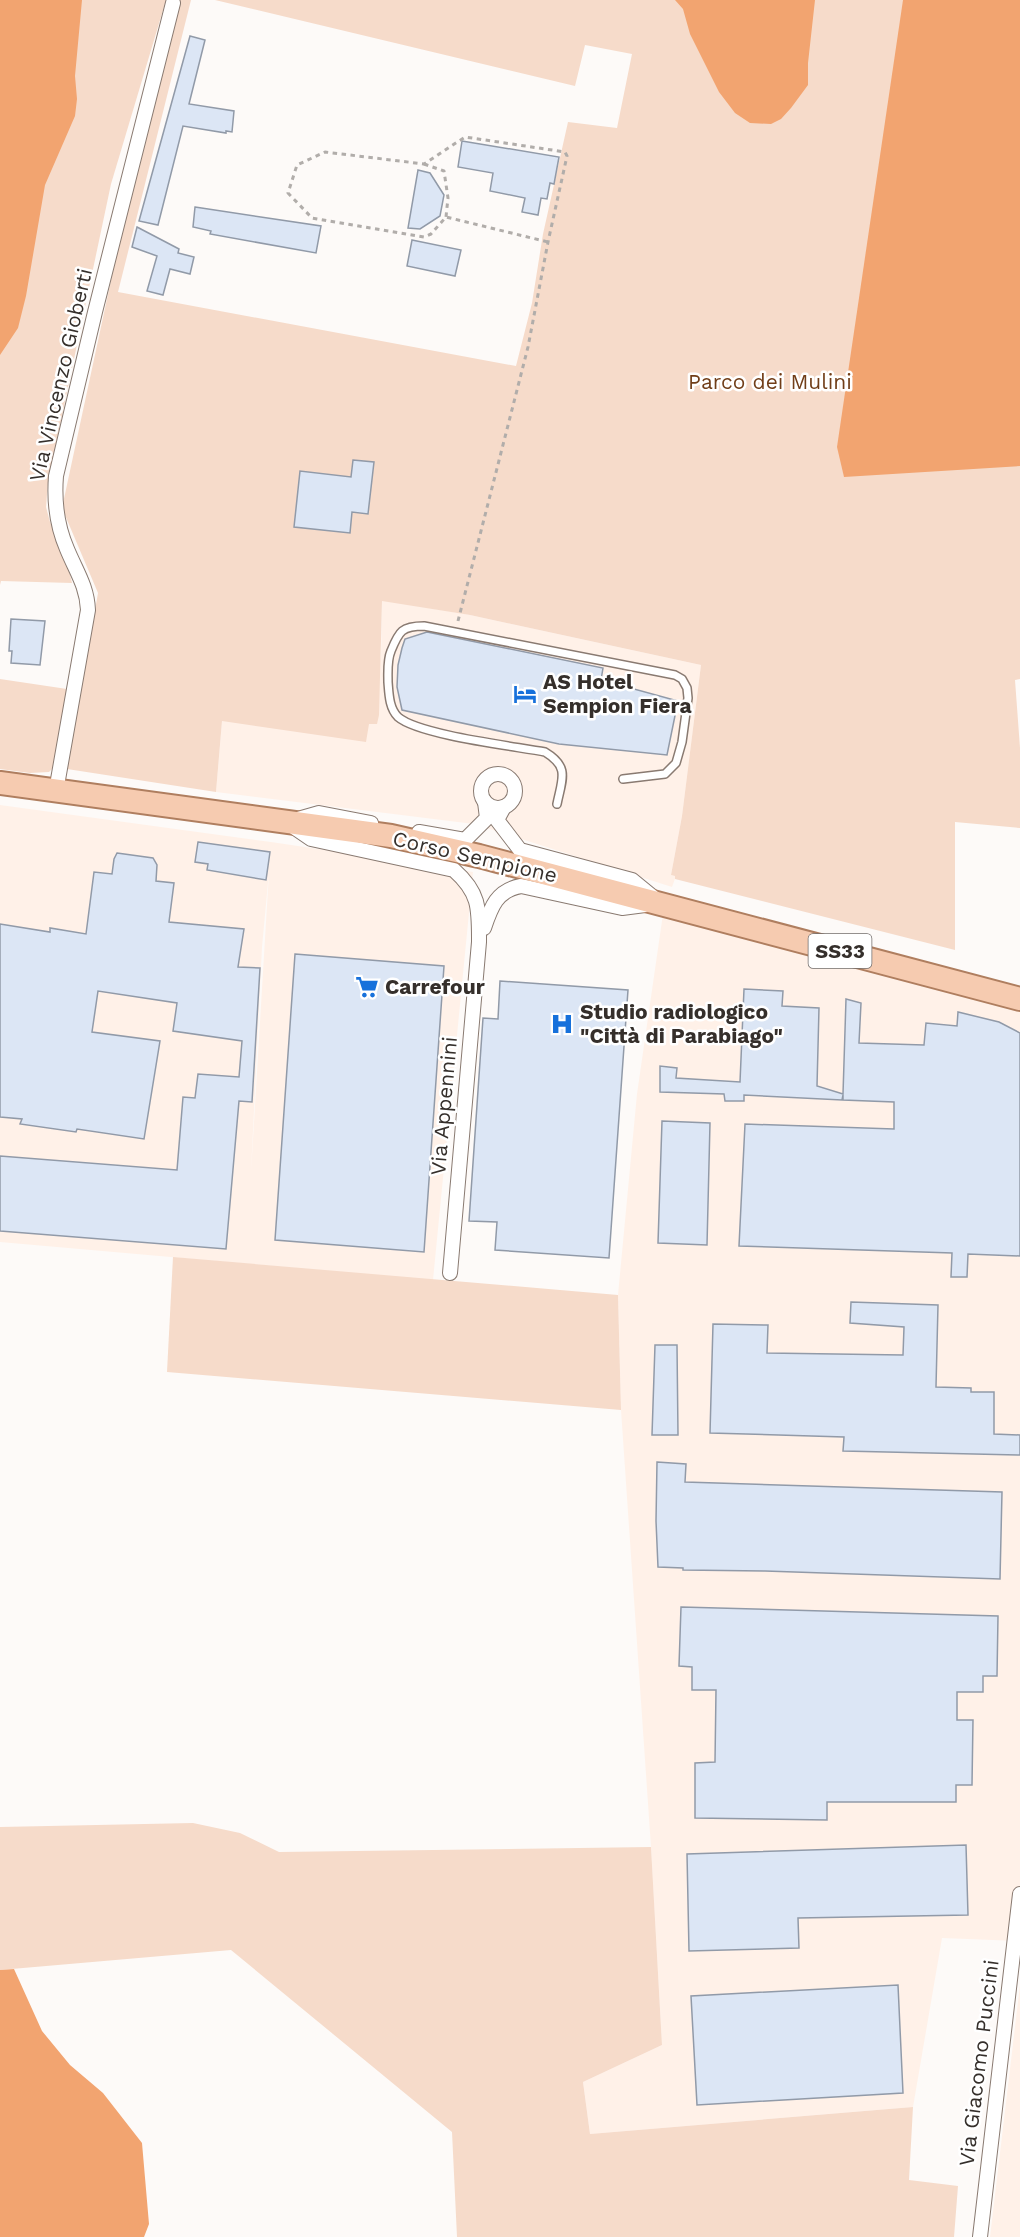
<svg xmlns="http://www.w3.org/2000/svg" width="1020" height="2237" font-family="'Work Sans',sans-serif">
	<rect width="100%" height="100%" fill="#fdfaf8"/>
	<g fill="#fff1e8" fill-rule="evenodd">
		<path d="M382,600L470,615L701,665L682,816L671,875L676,876L672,887L474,824L216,792L222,721L369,724L381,655Z"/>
		<path d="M0,805L271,842L473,872L433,1280L0,1242ZM269,872L251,1172L262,947Z"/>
		<path d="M664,907L1020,1000V1941L942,1938L913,2107L590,2134L583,2082L662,2045L651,1847L621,1410L618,1295L637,1094Z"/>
		<path d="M1020,1985V2237H990Z"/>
	</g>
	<g fill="#f6dbca">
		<path d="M0,0H166L111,184L48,482L46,507L50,522L65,554L72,583L1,581L0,585Z"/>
		<path d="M177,0H191L118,292L516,366L532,303L543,234L568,122L617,128L632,54L585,45L575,86L215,0H1020V679L1015,680L1020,748V828L955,822V950L675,879V876L671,875L682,816L701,665L470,615L382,601L379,715L377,724H369L366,742L222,721L216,792L67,769L98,593L62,508L124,220Z"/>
		<path d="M0,679L67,689L55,766L49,772L30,773L0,769Z"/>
		<path d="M173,1257L618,1295L621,1410L167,1372Z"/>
		<path d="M193,1823L240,1833L279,1852L651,1847L662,2045L583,2082L590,2134L913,2107L909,2180L958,2186L954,2237H457L452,2132L231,1950L0,1970V1827Z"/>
	</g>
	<g fill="#f2a470">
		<path d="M0,0H82L75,76L77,99L75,116L45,185L26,296L18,328L0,355Z"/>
		<path d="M675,0H815L808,63V85L791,108L781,119L771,124L750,123L735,113L719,92L690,34L683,9Z"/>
		<path d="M903,0H1020V466L844,477L837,447Z"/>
		<path d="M14,1969L42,2031L70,2065L103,2093L142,2143L149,2224L144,2237H0V1970Z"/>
	</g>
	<g fill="#dce6f5" stroke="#919aa8" stroke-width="1.5">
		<path d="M190,36L205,40L189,104L234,111L232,132L226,131V133L183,126L158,225L139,221Z"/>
		<path d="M462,141L559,157L554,184L550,183L547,199L541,198L538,215L522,212L525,198L490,191L493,173L458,167Z"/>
		<path d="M418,170L430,173L444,195L440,216L420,229L408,228Z"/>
		<path d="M195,207L321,226L316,253L210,234L211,231L193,227Z"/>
		<path d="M137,227L179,249L178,253L194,257L190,274L170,269L163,295L147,291L157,256L132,247Z"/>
		<path d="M412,240L461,250L455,276L407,266Z"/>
		<path d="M353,460L374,462L368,514L352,512L350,533L294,527L300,471L351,477Z"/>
		<path d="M11,619L45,621L40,665L11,663L12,651H9Z"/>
		<path d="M427,632L603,668L601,680L678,701L667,755L559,744L402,710L397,687L398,665L402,648L405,639Z"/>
		<path d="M198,842L270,852L266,880L207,870L208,864L195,862Z"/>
		<path d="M117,853L153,858L157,865L156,881L174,883L169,922L244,929L238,967L260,968L252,1102L239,1101L226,1249L0,1231V1156L177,1170L183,1097L195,1098L198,1074L239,1077L242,1041L173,1031L177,1003L98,991L92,1032L160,1041L144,1139L77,1129L76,1132L20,1124L22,1119L0,1117V924L50,932V928L86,934L94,872L112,874L114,859Z"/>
		<path d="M295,954L444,966L424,1252L275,1240Z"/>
		<path d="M500,981L628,990L609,1258L495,1250L497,1222L469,1221L483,1018L498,1019Z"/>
		<path d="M744,989L783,991L782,1006L819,1008L817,1086L843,1094L846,999L861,1003L859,1043L924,1045L926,1023L957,1026L958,1012L999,1022L1020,1033V1256L968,1254L967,1277H951L952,1253L739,1246L745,1124L894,1129V1102L843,1100V1095L842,1100L744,1095V1101H725L724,1094L660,1092V1066L677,1068L676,1078L740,1082Z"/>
		<path d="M662,1121L710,1123L707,1245L658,1243Z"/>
		<path d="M851,1302L938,1305L936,1387L971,1388V1392H994V1434L1020,1435V1455L843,1451L844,1437L710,1433L713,1324L768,1325L767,1353L903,1355L904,1327L850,1323Z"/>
		<path d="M655,1345H677L678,1435H652Z"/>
		<path d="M657,1462L686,1464L685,1482L1002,1492L1000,1579L765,1571L683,1570V1568L658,1567L656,1521Z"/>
		<path d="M681,1607L998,1616L997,1676H983V1692H957V1720H973L972,1785H956V1802H827V1820L695,1818V1763L715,1762L716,1690H692V1667L679,1666Z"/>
		<path d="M966,1845L968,1915L798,1918L799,1948L689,1951L687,1854Z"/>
		<path d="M898,1985L903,2093L697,2105L691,1996Z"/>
	</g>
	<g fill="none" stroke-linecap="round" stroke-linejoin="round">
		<g stroke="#897a71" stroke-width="10">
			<path id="service" d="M557,804C562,779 570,767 545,752C513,746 419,735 398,717C389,708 389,694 388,682C388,672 387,660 391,651C399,631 402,626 424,626L675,675L682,679L687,688L688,698L682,742L676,763L665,774L623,779"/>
		</g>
		<g stroke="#897a71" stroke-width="16">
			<g id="minor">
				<circle cx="498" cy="791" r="17"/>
				<path d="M56,791L88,610C87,586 76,571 67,549C57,526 54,501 56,476L95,312L173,3"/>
				<path d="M504,807L497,820L520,850L632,880L654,898"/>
				<path d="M298,819L319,813L371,823"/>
				<path d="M292,826L311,839L454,870C480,893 479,909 479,942L450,1273"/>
				<path d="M419,832L465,840L487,818L485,802"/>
				<path d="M484,928C491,907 497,890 521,886L622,908L645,905"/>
				<path d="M980,2237L1020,1894"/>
			</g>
		</g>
		<g stroke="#af7e5f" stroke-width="26">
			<path id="primary" d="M0,783L391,836L479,856L1020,999"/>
		</g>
		<g stroke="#b1adaa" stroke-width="3" stroke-dasharray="4.5 4.5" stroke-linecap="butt">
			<path d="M424,164L444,171L448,198L446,217"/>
			<path d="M458,621L528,347L548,242L567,156L565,152L465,137L424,164L325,152L297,165L288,193L312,218L424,237L431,234L446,217L548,242"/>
		</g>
		<use href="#service" stroke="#fff" stroke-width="7"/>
		<use href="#minor" stroke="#fff" stroke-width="14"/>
		<use href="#primary" stroke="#f6cbb0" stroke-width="22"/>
	</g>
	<defs>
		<g id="hotel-bare" transform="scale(1.8)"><path d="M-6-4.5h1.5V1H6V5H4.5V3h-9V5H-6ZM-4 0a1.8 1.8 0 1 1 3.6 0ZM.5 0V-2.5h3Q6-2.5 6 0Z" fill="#1771db" stroke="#fff" stroke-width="2.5" paint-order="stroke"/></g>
		<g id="supermarket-bare" transform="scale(1.8)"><path d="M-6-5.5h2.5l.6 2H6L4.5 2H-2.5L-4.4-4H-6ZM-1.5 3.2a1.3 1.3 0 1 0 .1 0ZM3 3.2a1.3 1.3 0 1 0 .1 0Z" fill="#1771db" stroke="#fff" stroke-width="2.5" paint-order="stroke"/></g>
		<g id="hospital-bare" transform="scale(1.8)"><path d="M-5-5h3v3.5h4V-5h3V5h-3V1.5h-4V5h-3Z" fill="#1771db" stroke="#fff" stroke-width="2.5" paint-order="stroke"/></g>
	</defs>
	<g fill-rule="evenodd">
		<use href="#hotel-bare" x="525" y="694"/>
		<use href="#supermarket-bare" x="367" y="987"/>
		<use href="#hospital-bare" x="562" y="1024"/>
	</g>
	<g text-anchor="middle" stroke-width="5" stroke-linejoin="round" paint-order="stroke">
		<rect fill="#fff" stroke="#726d6b" stroke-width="1.5" x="808.5" y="934" width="63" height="34" rx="4.5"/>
		<g font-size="20" font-weight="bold" fill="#352f2b">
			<text x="840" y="958">SS33</text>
		</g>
		<g font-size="21" fill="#352f2b" stroke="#fff">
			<text transform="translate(61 375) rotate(-77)" y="7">Via Vincenzo Gioberti</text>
			<text transform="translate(475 857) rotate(13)" y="7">Corso Sempione</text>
			<text transform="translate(444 1106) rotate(-85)" y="7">Via Appennini</text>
			<text transform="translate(979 2063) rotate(-83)" y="7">Via Giacomo Puccini</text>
		</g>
		<g font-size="21" fill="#713e18" stroke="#fff">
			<text x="770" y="389">Parco dei Mulini</text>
		</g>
		<g font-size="21" font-weight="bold" fill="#352f2b" stroke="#fff" text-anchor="start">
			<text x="543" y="689">AS Hotel<tspan x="543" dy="24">Sempion Fiera</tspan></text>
			<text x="385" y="994">Carrefour</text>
			<text x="580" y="1019">Studio radiologico<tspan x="580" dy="24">"Città di Parabiago"</tspan></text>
		</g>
	</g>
</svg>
